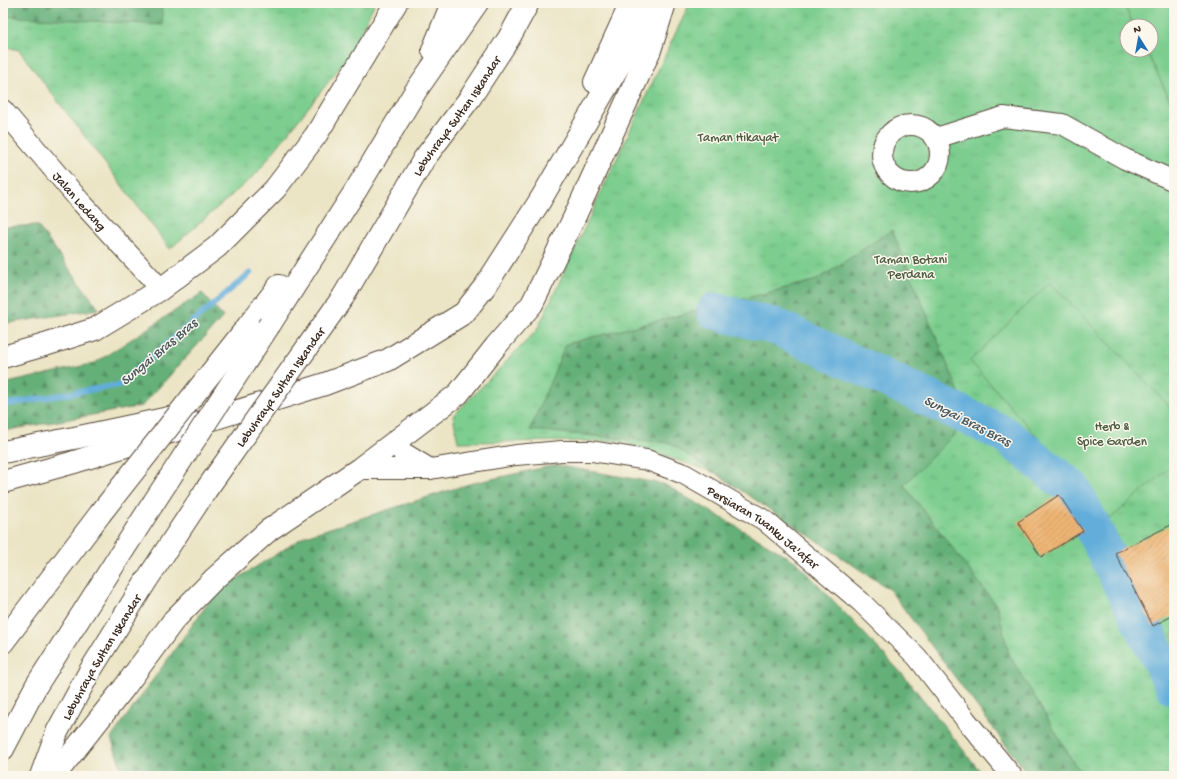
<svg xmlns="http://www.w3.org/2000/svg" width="1177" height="779" font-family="'Gochi Hand',sans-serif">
	<defs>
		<pattern id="grass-tufts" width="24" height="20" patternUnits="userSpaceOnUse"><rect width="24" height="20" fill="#7ccd8e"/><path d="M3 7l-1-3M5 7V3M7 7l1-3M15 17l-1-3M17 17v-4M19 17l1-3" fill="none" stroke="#6cb07a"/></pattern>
		<pattern id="forest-firs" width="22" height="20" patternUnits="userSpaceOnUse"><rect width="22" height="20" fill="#65b079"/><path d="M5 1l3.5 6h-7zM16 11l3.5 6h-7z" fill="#548f63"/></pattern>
		<pattern id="building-hatch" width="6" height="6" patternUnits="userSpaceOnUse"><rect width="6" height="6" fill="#efb674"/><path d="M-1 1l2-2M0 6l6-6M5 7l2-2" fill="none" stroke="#c3945f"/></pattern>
	</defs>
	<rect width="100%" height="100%" fill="#fbf7ec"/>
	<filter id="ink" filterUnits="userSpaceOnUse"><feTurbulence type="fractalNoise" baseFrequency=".025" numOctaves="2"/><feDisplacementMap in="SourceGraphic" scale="8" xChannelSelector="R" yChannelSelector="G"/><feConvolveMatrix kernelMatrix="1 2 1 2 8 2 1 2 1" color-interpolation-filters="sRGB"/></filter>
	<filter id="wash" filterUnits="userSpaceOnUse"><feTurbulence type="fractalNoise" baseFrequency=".012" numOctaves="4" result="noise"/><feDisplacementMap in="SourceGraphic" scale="16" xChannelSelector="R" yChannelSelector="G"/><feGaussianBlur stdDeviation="0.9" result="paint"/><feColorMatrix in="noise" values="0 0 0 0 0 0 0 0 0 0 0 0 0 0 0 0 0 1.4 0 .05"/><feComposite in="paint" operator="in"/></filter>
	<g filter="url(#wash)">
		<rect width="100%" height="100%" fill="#ebe4c5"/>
		<g fill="url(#grass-tufts)" stroke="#5c7c56">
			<path d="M3,3H375L348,57L256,174L170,249L19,50L3,46Z"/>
			<path d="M690,3H1123L1134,26H1127V50H1146L1174,108V776H1048L881,566L788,497L619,441L458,442L453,416L537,330L668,49Z"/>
		</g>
		<g fill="url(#forest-firs)" stroke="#506d4c">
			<path d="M3,3H161L163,25L3,16Z"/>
			<path d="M37,225L99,309L3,324V227Z"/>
			<path d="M892,230L970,419L904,485L997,606L1009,654L1075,765L1088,776H1029L889,589L670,443L530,430L566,344L817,280Z"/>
			<path d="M202,293L223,317L142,406L3,431V384L95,363Z"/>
			<path d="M555,465L664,484L797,562L906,678L984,776H124L111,738L216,592L305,536L469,484Z"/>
		</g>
		<g fill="#7ccd8e" stroke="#5c7c56">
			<path d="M1123,3H1174V108L1146,50H1151V26H1134Z"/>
			<path d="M1050,282L1174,411V464L1110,519L970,361Z"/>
		</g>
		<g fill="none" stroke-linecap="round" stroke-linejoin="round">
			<path stroke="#62adda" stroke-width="6" d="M3,405L119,385L250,273"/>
			<path stroke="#62adda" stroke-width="37" d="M715,311L777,327L1004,434L1073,489L1174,687"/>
		</g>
		<g id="blocks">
			<g fill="url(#building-hatch)">
				<path d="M1059,495L1083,531L1041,557L1018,522Z"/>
				<path d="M1173,524L1174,526V615L1153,626L1115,553Z"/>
			</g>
		</g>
	</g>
	<g filter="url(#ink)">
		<use href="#blocks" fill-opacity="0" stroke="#554637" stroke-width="1"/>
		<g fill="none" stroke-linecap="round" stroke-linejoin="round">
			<g stroke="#554637" stroke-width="22">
				<g id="street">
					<path id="s1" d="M3,110L80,201L161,289"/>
					<circle cx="911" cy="154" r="29"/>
					<path d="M936,138L1003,117L1062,124L1125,159L1174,181"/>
					<path d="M397,441L402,452L430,469"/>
					<path id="s2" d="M359,469H430L516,455L562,451H591L647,460L684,474L764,520L861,602L917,657L966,720L1012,776"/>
				</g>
			</g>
			<g stroke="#554637" stroke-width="24">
				<g id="primary">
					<path d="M433,50L452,3"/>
					<path d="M595,82L631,3"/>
					<path id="s3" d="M343,297L424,159L470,98L509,38L528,3"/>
					<path d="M270,324L356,190L415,92L477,3"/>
					<path d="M248,326L279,286"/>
					<path d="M3,357L48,344L95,329L161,289L217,247L275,189L316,135L396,3"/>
					<path d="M3,452L79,437L183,415"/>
					<path d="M3,482L71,463L325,384L388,360L464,313L486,285L541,199L655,4"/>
					<path d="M3,642L100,514"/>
					<path d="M3,749L36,686L152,505"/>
					<path id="s4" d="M41,776L57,732L90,671L146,581L206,490"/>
					<path d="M54,776L124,688L174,620L214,579L269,530L359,469L458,394L496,346L532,304L574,218L650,50L665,3"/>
				</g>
			</g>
			<use href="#street" stroke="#fff" stroke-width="20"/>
			<use href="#primary" stroke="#fff" stroke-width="22"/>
			<g stroke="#554637" stroke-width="24" stroke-linecap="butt">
				<g id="primary-bridge">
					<path id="s5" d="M206,490L343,297"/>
					<path d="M152,505L270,324"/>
					<path d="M100,514L248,326"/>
				</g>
			</g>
			<use href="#primary-bridge" stroke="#fff" stroke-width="22"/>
		</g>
	</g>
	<g text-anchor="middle" stroke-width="3" stroke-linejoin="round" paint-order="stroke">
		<g font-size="13" fill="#3b2a1e" stroke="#fbf7ec">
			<text dy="5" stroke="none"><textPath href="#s3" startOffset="214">Lebuhraya Sultan Iskandar</textPath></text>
			<text dy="5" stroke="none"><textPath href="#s1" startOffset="119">Jalan Ledang</textPath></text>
			<text dy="5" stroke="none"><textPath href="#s5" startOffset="127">Lebuhraya Sultan Iskandar</textPath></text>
			<text dy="5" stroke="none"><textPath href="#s2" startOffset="425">Persiaran Tuanku Ja'afar</textPath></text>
			<text dy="5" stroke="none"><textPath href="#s4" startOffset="134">Lebuhraya Sultan Iskandar</textPath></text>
		</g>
		<g font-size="13" fill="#4e5b40" stroke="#fbf7ec">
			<text x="738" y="141">Taman Hikayat</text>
			<text x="911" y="263">Taman Botani<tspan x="911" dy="15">Perdana</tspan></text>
			<text x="1112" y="430">Herb &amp;<tspan x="1112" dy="15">Spice Garden</tspan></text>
		</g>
		<g font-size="14" font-style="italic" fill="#495860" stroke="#fbf7ec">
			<text transform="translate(158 351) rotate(-40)" y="5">Sungai Bras Bras</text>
			<text transform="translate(968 420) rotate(27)" y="5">Sungai Bras Bras</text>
		</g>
	</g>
	<rect width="1177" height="779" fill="none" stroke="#fbf7ec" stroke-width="16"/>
	<g transform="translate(1139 38) rotate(349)"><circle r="19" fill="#fbf7ec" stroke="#aea59a"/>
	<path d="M0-3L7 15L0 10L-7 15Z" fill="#1f6fb2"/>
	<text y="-6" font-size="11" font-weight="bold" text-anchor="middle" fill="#3b2a1e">N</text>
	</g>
</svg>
